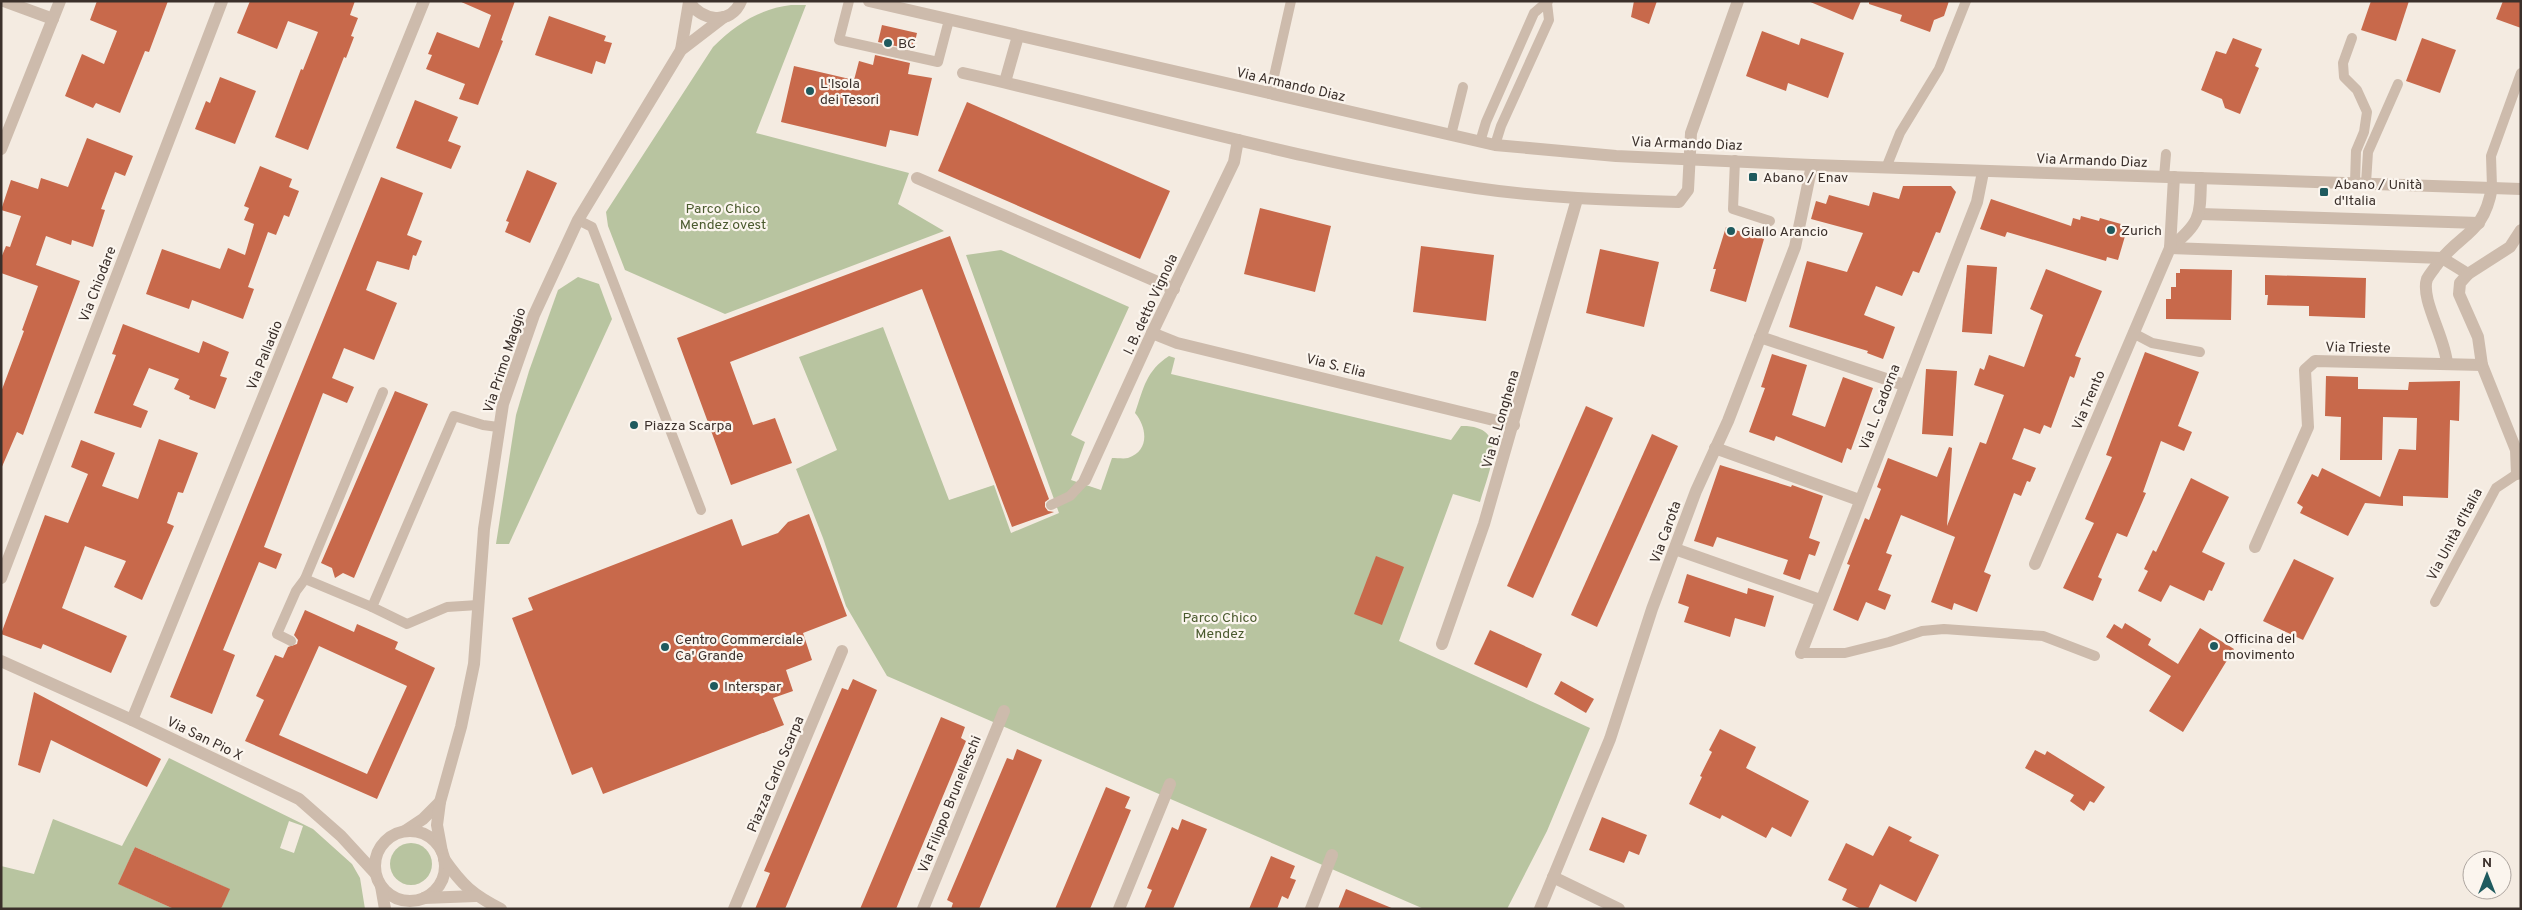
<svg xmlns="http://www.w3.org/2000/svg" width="2522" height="910" font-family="Overpass,sans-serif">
	<rect width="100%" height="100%" fill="#f4ebe1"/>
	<g fill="#b8c4a0" fill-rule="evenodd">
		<path d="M791,5H806L756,133L909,173L898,204L944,231L725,314L625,270L608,226L606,212L713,47C736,24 759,9 791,5Z"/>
		<path d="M1001,250L1129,307L1071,435L1085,442L1071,480L1101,490L1112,458C1117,458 1124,459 1128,458C1150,451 1147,427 1135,413C1144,387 1146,371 1169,356L1175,358L1171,374L1451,440L1461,426C1512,425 1488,473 1480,502L1453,494L1399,641L1590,728L1547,831L1507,909H1424L887,676L846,606L823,538L796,469L837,450L799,357L883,327L949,500L994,485L1011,533L1059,513L966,255Z"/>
		<path d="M578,277L599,284L612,319L509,544H496L516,415L529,371L558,290Z"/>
		<path d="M169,758L313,829L352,864L360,878L365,909H221L229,889L135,847L119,884L174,909H1V866L34,874L53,819L122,846ZM289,821L303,826L294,853L280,848Z"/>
		<circle cx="411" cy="864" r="21"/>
	</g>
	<g fill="#c8694b" fill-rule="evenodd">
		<path d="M97,1H168L149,52L145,51L120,113L96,103L93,108L65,96L82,54L104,64L117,31L90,20Z"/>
		<path d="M250,1H355L350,15L358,18L351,36L354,37L346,58L344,57L308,150L275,137L301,69L303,70L318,32L288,21L277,49L237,33Z"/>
		<path d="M459,1H515L501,40L503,41L478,105L459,99L465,84L426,69L432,55L428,54L437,32L479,48L491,15Z"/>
		<path d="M1634,1H1657L1649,24L1631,17Z"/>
		<path d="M1808,1H1861L1853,20Z"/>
		<path d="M1869,1H1949L1944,16L1934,20L1930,32L1900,21L1902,15L1869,4Z"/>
		<path d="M2371,1H2409L2396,41L2361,30Z"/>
		<path d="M2503,1H2521V28L2496,19Z"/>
		<path d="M549,16L606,36L604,41L612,43L605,64L596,61L592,74L535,55Z"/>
		<path d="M882,25L917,33L913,50L878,42Z"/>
		<path d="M1762,31L1799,45L1801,38L1844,53L1828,98L1788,83L1786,91L1746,76Z"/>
		<path d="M2233,38L2262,49L2255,66L2259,68L2240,114L2225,108L2222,99L2201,90L2216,51L2226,54Z"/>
		<path d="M2422,38L2456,50L2440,93L2406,81Z"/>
		<path d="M875,55L910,63L908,74L932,78L918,136L890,130L886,147L781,122L794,66L854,80L859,61L873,65Z"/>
		<path d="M220,77L256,91L235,144L195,129L206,101L210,103Z"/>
		<path d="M415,100L458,117L448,141L461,146L451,169L396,148Z"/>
		<path d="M967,102L1170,191L1140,259L938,171Z"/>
		<path d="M87,138L133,156L125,176L115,172L101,209L105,210L93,247L72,240L71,245L46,236L36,265L80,281L23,435L17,432L1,469V392L24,331L22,330L38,286L1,273V258L6,246L10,247L21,216L1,210L11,180L38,189L41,178L68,187Z"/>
		<path d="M260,166L292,179L289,187L299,191L289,217L284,215L276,235L268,232L248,287L254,289L243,319L192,300L189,309L146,294L162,249L220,269L228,248L245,255L254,224L244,220L249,208L244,206Z"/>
		<path d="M527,170L557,183L530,243L505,232L509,222L506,221Z"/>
		<path d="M381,177L423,193L407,235L422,241L416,256L413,255L409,270L377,261L366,290L397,303L374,360L344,348L332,378L354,387L347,403L323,393L264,547L282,554L276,569L259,562L223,650L235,655L212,714L170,697Z"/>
		<path d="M1903,186H1951L1956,192L1940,233L1936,232L1919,273L1913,271L1902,296L1876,286L1864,315L1895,327L1883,359L1867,353L1868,351L1789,327L1807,261L1847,272L1863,233L1811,219L1816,201L1826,204L1829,195L1869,206L1873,192L1899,199Z"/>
		<path d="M1991,199L2071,226L2073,218L2080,220L2081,216L2099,221L2100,218L2128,226L2118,260L2107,257L2106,261L2007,232L2005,237L1980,229Z"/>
		<path d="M1260,208L1331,226L1315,292L1244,274Z"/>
		<path d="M1726,227L1764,239L1746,302L1710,291L1716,269H1713Z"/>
		<path d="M950,236L1049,499L1045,502V507L1048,511L1054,512L1012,527L922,289L730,362L753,425L775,418L792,463L731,485L677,338Z"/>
		<path d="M1421,246L1494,255L1486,321L1413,312Z"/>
		<path d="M1600,249L1659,262L1644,327L1586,313Z"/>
		<path d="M1967,265L1997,267L1992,334L1962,332Z"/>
		<path d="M2046,269L2102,291L2075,356L2081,358L2074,378L2070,376L2051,428L2044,425L2040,434L2024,428L2012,459L2036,468L2030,482L2027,481L2021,496L2014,493L1984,572L1991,575L1977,612L1954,603L1952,610L1931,602L1955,537L1901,515L1886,553L1892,555L1878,590L1891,595L1885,610L1866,602L1858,621L1833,610L1850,565L1847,564L1865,518L1869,520L1881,489L1877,487L1888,458L1937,477L1949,447L1952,448L1947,526L1980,442L1986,444L2004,395L1974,385L1980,368L1984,370L1989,355L2024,367L2043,315L2030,309Z"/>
		<path d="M2180,269L2232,270L2231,320L2166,319V299H2171V287H2176V273H2180Z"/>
		<path d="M2265,275L2366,278L2365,318L2309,316V306L2267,305L2268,295H2265Z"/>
		<path d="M123,324L199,353L203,341L229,352L220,376L227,378L215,409L189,399L190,396L174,389L179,379L149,368L133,405L148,411L141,428L94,413L116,355L112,354Z"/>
		<path d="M2145,352L2199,372L2178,426L2192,432L2184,451L2161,441L2143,492L2146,493L2127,537L2117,533L2098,577L2102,579L2093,601L2063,588L2094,523L2085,519L2112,457L2106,455Z"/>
		<path d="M1772,354L1807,365L1792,415L1825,427L1843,377L1873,388L1851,450L1847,448L1842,463L1776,436L1774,441L1749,432L1765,388L1761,387Z"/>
		<path d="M1926,369L1957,371L1953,436L1922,434Z"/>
		<path d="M2326,376L2358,377V389L2408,390L2409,382L2460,381L2459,421L2450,420L2448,498L2403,496V506L2365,503L2348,536L2300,513L2303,507L2297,503L2312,474L2318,477L2322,468L2380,497L2399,449L2416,450L2417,418L2383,417L2382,460H2340L2341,417L2325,416Z"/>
		<path d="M395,391L428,404L354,578L343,573L335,578L332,568L321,563Z"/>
		<path d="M1586,406L1613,418L1533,598L1507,586Z"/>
		<path d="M1652,434L1678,446L1597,627L1571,615Z"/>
		<path d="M159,439L198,453L183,493L178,492L167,523L174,526L142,600L114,587L126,561L85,546L62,608L127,636L111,673L43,644L41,649L1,634L45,515L68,523L88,474L71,467L81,440L115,453L102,486L138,499Z"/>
		<path d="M1720,465L1791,487L1792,485L1823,496L1809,538L1820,542L1815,556L1809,554L1800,580L1783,574L1788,560L1717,537L1713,547L1694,541Z"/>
		<path d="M2191,478L2229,497L2202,552L2225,563L2212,591L2209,590L2204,601L2170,585L2161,602L2138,591L2148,571L2144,569L2153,550L2156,552Z"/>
		<path d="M809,514L847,616L803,633L812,660L786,670L793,691L773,698L784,725L603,794L592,767L572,775L512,618L533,610L528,598L732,519L742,546L778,533L788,522Z"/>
		<path d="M1376,556L1404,567L1382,625L1354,614Z"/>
		<path d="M2294,559L2334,578L2303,640L2263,621Z"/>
		<path d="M1687,574L1747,594L1748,588L1774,596L1765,627L1735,618L1730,637L1684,622L1689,607L1678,603Z"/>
		<path d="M305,610L354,632L357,624L398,642L395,649L435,668L377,799L245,741L264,700L256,696L275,655L283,658L288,647L297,644L298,640L294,635ZM319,646L407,686L367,774L279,735Z"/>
		<path d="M2125,623L2151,639L2148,645L2178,664L2200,628L2234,649L2183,732L2149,711L2171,676L2106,637L2114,624L2122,629Z"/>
		<path d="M1490,630L1542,654L1527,688L1474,664Z"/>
		<path d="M853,679L877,690L785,909H755L770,873L764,871L842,688L848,690Z"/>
		<path d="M1561,681L1594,699L1586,713L1554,694Z"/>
		<path d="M34,692L161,759L147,787L51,740L40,773L18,765Z"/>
		<path d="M941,717L965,727L961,738L966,741L907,882L896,909H860Z"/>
		<path d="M1720,729L1756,747L1746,768L1809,801L1791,837L1772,827L1766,838L1722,815L1720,819L1689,804L1702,777L1700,776L1712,752L1709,750Z"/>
		<path d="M1017,749L1042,760L979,909H951L953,903L947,900L964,860L1007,758L1013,760Z"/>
		<path d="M2035,750L2045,755L2047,751L2105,787L2094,803L2090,801L2084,811L2070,801L2074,795L2025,768Z"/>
		<path d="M1106,787L1130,797L1125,808L1131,810L1090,909H1055Z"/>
		<path d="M1602,817L1647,835L1639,855L1629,851L1624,863L1589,850Z"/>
		<path d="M1182,819L1207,829L1173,909H1144L1152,890L1147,888L1172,827L1178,830Z"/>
		<path d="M1889,826L1912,837L1909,841L1939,855L1916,902L1880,884L1868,909H1861L1842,900L1847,889L1828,880L1846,843L1873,856Z"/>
		<path d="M135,847L230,889L221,909H174L118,884Z"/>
		<path d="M1271,856L1295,866L1290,878L1296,880L1288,899L1282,896L1277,909H1249Z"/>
		<path d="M1346,889L1394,909H1338Z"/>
	</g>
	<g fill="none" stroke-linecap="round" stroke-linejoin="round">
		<g stroke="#cdbbac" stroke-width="10">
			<path d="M849,1L839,40L938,62L949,20"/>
			<path d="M2352,38L2343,63L2344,77L2357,90L2367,112L2364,132L2356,151L2355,183"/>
			<path d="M1270,94L1291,1"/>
			<path d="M1451,135L1463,87"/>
			<path d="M1480,142L1486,122L1534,13L1548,1"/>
			<path d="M1495,145L1501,126L1549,20L1547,3"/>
			<path d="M1735,160L1733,209L1770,221"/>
			<path d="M1886,168L1900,133L1939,69L1966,1"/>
			<path d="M2164,177L2166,154"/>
			<path d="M2366,183L2368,152L2398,84"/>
			<path d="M2492,187L2491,156L2521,73"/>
			<path d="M578,220L592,227L701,510"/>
			<path d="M2133,333L2152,343L2200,352"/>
			<path d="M1051,505L1070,496L1085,480"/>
			<path d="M305,579L372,607"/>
			<path d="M2435,602L2496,488L2517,474"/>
			<path d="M478,605L447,607L407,624L372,607L454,416L483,425L498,427"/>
			<path d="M291,641L277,634L296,591L305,579L383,392"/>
			<path d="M1801,653H1845L1889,642L1922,631L1944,629L2043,636L2095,656"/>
		</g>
		<g stroke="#cdbbac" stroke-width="12">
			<path d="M4,1L53,19"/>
			<path d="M681,50L689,2"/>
			<path d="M963,73C1134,111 1302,163 1476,188C1544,198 1611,200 1679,202L1688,190L1691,133L1738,1"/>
			<path d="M1005,82L1018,36"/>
			<path d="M1,149L60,1"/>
			<path d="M917,178L1174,289"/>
			<path d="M2200,214L2479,223"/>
			<path d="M2170,248L2442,258L2468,274"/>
			<path d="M2170,248C2201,222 2200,218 2201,178"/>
			<path d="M1152,333L1177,343L1514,425"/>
			<path d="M1760,337L1904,385"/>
			<path d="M2447,364C2446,339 2420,299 2427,279C2429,275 2433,270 2436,266C2459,233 2484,236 2492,187"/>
			<path d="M1715,448L1859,500"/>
			<path d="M2517,474L2516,450L2482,365L2478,337L2459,294L2460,283L2468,274L2510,247L2521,230"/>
			<path d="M1085,480L1152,333L1234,162L1238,140"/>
			<path d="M2255,547L2308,427L2305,370L2315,361L2482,365"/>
			<path d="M1675,549L1820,600"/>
			<path d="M2035,564L2170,248L2174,177"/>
			<path d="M1,578L222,1"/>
			<path d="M1442,644L1484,524L1577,199"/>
			<path d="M1801,653L1977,202L1983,172"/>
			<path d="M1,661L132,720L299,799L341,836L375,873"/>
			<path d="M132,720L424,1"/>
			<path d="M405,831L423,819L440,802"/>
			<circle cx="410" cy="866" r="35"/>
			<path d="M442,852L437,825L440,802L461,727L474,664L484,529L503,404L534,315L578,220L681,50L724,17"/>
			<path d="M444,859C462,885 473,895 501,909"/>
			<path d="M1553,877L1619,909"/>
			<path d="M381,886L385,909"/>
			<path d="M424,898L476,896"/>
			<path d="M734,909L842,651"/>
			<path d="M923,909L1004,711"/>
			<path d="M1119,909L1170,784"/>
			<path d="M1311,909L1332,855"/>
			<path d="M1540,909L1610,739L1652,609L1696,491L1728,421L1795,247L1812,165"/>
		</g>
		<g stroke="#cdbbac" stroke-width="12">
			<path d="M689,1C700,21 731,26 741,1"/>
			<path d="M869,1L1495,145L1616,156L1812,165L2521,189"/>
		</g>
	</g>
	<g fill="#1f5a5e" stroke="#fbf5ee" stroke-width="2">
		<circle cx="888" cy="43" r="5"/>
		<circle cx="810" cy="91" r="5"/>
		<rect x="1748" y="172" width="10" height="10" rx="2.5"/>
		<rect x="2319" y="187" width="10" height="10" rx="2.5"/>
		<circle cx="2111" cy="230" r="5"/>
		<circle cx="1731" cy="231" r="5"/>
		<circle cx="634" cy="425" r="5"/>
		<circle cx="2214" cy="646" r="5"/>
		<circle cx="665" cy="647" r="5"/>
		<circle cx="714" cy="686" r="5"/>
	</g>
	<g text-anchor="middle" stroke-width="4.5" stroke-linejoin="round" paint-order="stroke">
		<g font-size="14" fill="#3b302b" stroke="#fbf5ee" text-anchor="start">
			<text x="898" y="48">BC</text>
			<text x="820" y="88">L'Isola<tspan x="820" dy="16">dei Tesori</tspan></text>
			<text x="1763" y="182">Abano / Enav</text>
			<text x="2334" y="189">Abano / Unità<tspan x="2334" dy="16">d'Italia</tspan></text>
			<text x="2121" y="235">Zurich</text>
			<text x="1741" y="236">Giallo Arancio</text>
			<text x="644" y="430">Piazza Scarpa</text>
			<text x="2224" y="643">Officina del<tspan x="2224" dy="16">movimento</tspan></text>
			<text x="675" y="644">Centro Commerciale<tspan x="675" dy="16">Ca' Grande</tspan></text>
			<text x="724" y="691">Interspar</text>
		</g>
		<g font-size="14" fill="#3b302b" stroke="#fbf5ee">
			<text transform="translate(1291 84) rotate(13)" y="5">Via Armando Diaz</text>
			<text transform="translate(1687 143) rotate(2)" y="5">Via Armando Diaz</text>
			<text transform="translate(2092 160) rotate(2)" y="5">Via Armando Diaz</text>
			<text transform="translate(97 284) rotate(-69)" y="5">Via Chiodare</text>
			<text transform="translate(1150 304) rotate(-65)" y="5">I. B. detto Vignola</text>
			<text transform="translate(2358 347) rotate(1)" y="5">Via Trieste</text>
			<text transform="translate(264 355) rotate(-68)" y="5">Via Palladio</text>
			<text transform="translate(504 360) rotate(-72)" y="5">Via Primo Maggio</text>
			<text transform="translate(1336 365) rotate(14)" y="5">Via S. Elia</text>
			<text transform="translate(2088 400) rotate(-67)" y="5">Via Trento</text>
			<text transform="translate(1879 407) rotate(-69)" y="5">Via L. Cadorna</text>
			<text transform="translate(1500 419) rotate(-74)" y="5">Via B. Longhena</text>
			<text transform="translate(1665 532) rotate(-70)" y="5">Via Carota</text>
			<text transform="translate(2454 534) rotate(-62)" y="5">Via Unità d'Italia</text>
			<text transform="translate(205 738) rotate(26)" y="5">Via San Pio X</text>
			<text transform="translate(775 774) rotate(-67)" y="5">Piazza Carlo Scarpa</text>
			<text transform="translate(949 804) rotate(-68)" y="5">Via Filippo Brunelleschi</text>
		</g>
		<g font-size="14" fill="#4a5a2e" stroke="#fbf5ee">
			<text x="723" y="213">Parco Chico<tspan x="723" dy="16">Mendez ovest</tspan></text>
			<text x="1220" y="622">Parco Chico<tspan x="1220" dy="16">Mendez</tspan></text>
		</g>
	</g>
	<rect width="2522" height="910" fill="none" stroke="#3b302b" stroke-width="5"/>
	<g transform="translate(2487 875)"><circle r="24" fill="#fbf5ee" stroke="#aea6a0"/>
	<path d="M0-4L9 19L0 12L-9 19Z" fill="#1f5a5e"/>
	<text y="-8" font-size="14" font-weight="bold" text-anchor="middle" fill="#3b302b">N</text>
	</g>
</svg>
